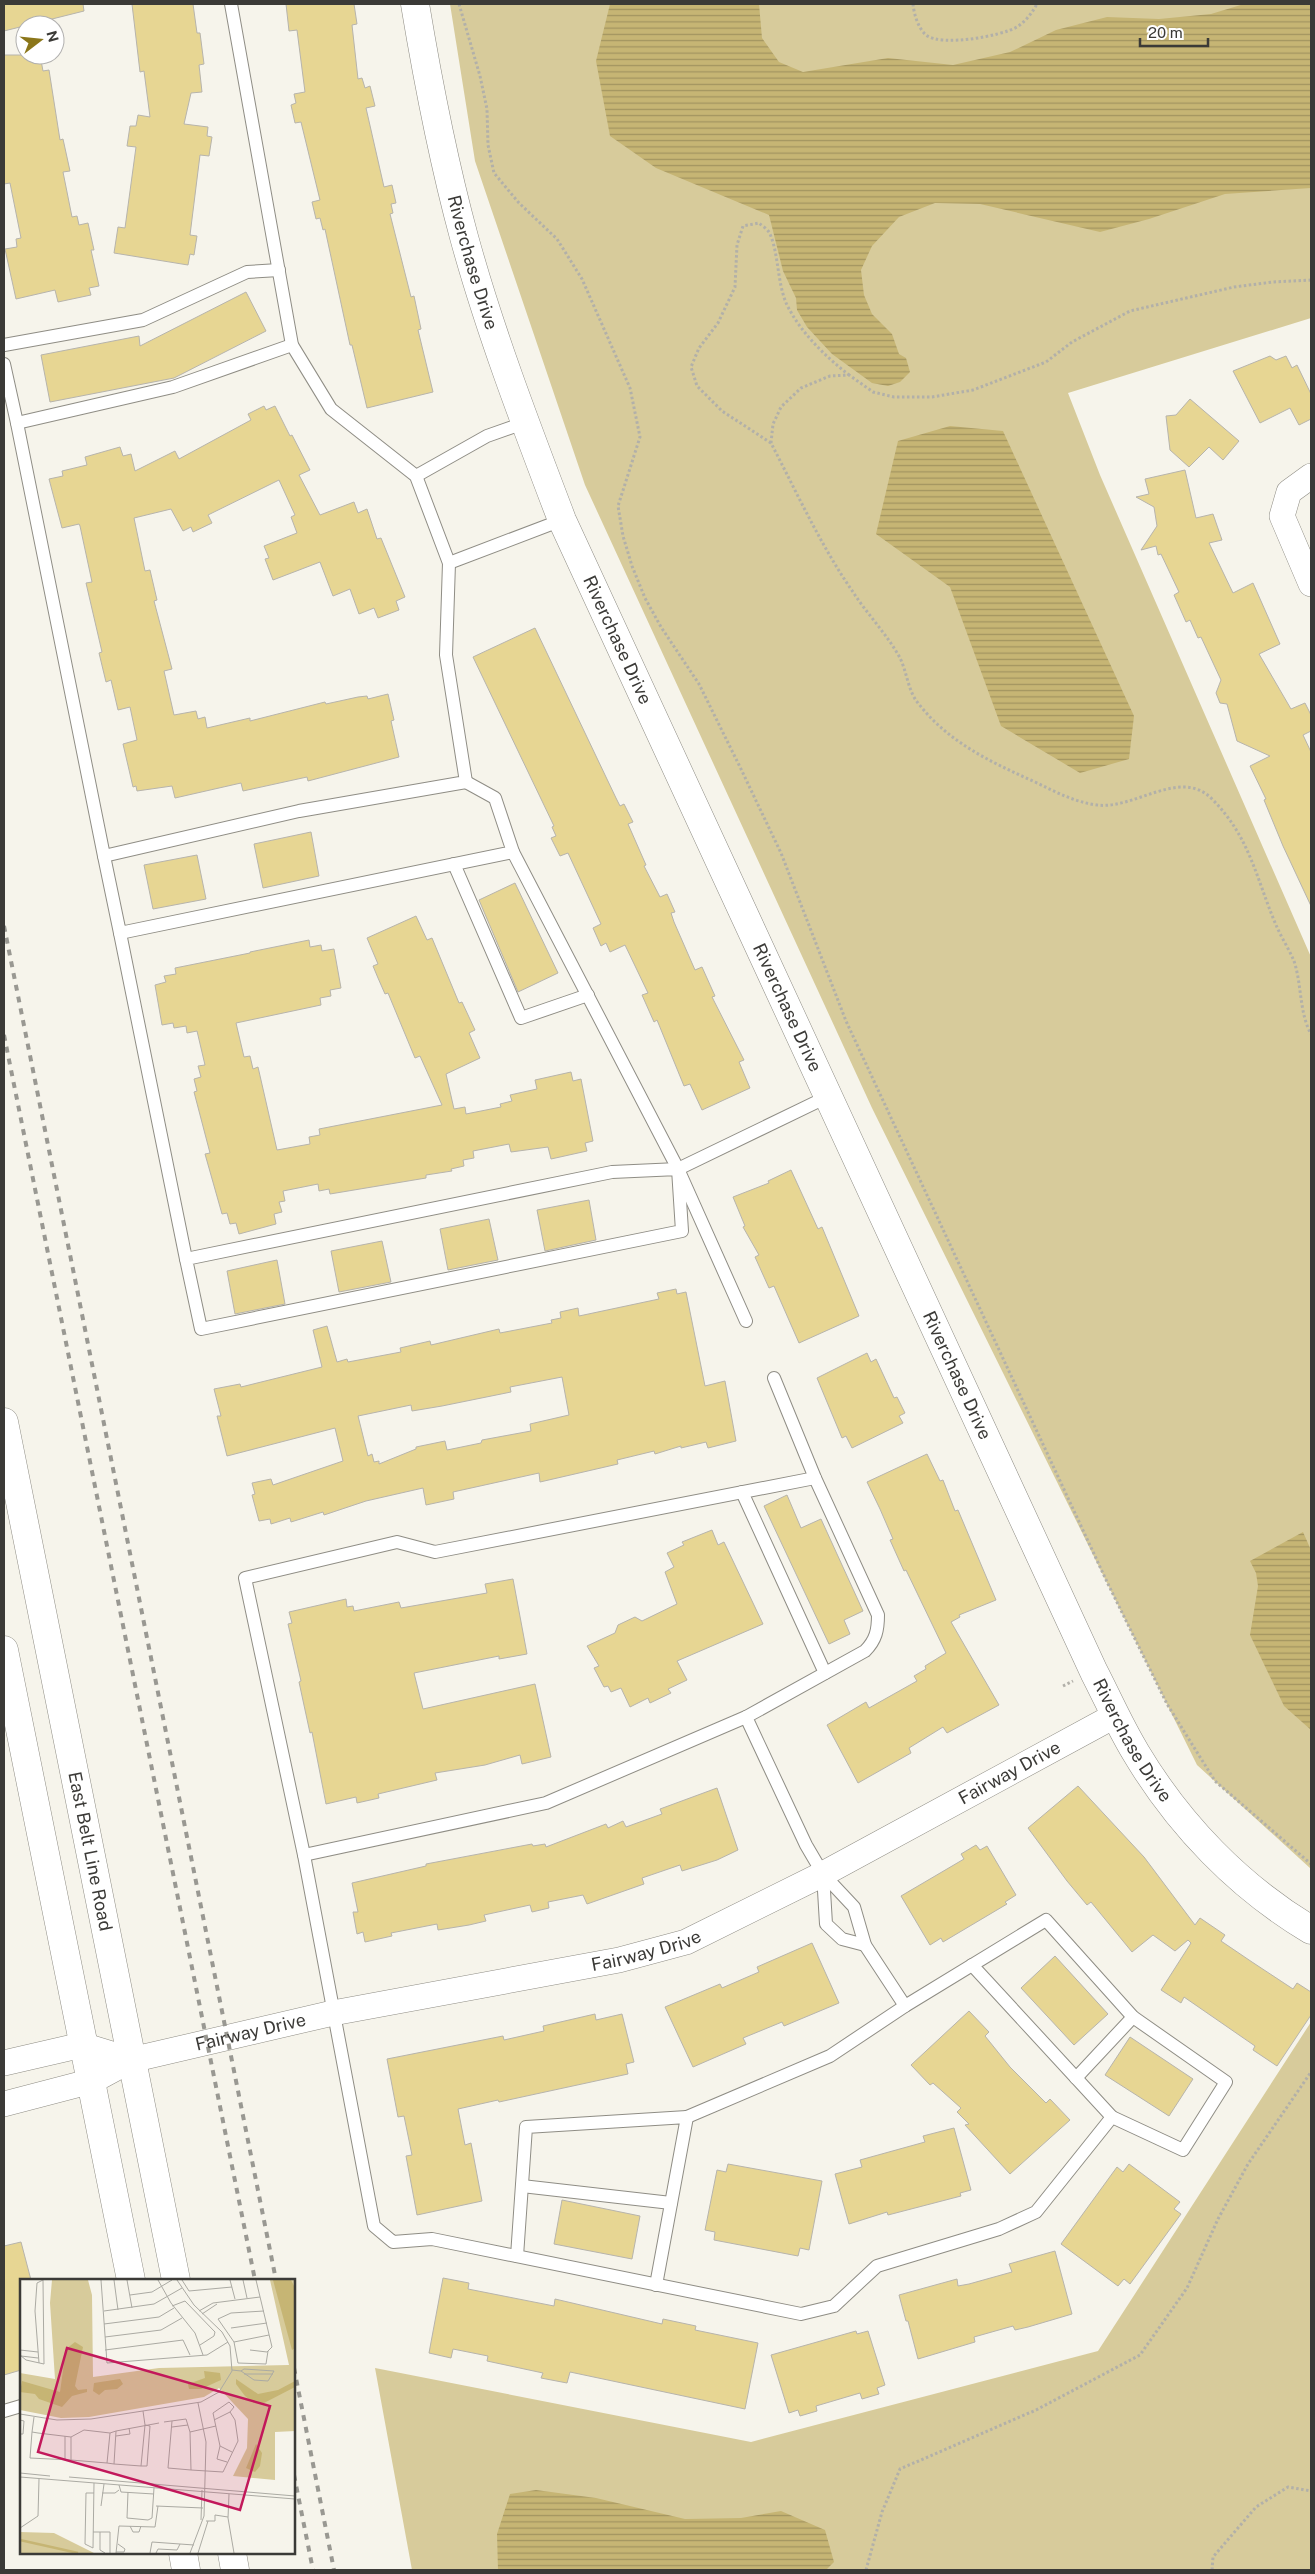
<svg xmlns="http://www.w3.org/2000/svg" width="1315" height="2574" font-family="'Public Sans',sans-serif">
	<defs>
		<pattern id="water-rules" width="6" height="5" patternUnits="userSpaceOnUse" patternTransform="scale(1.25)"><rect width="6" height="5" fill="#c6b574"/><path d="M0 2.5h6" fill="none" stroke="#a29460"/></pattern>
	</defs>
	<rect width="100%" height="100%" fill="#f6f4eb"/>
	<g fill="#d7cb9b">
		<path d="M450,4H1311V318L1068,393L1100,475L1311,957V1869L1197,1765L872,1108L585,485L475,161Z"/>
		<path d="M1311,2022V2570H412L375,2368L751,2442L1098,2351Z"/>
	</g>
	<g fill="url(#water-rules)">
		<path d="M610,4H759L762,38L779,62L803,72L888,58L953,65L1010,52L1056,30L1107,17L1159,19L1211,14L1244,4H1311V188L1225,194L1149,219L1100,232L980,204L935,203L899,217L872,246L861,270L864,295L872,314L892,334L899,354L906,358L910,372L900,382L888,386L872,383L832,354L807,327L797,310L796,298L783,271L769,215L656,168L610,136L596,61Z"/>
		<path d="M950,426L1003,431L1134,716L1129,759L1080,773L1001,726L950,587L876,534L898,441Z"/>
		<path d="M1303,1532L1311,1550V1730L1284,1706L1250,1635L1258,1586L1256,1573L1250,1561Z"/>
		<path d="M536,2490L596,2498L685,2519L741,2518L781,2511L825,2530L834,2562L826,2570H498L497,2534L510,2494Z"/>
	</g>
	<g fill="#e7d693" stroke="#b7b4ac" fill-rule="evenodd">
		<path d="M4,4H83L84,11L4,31Z"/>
		<path d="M132,4H193L197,33H200L204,64L199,65L202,92L191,93L184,124L208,127L207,136L212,137L209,156L200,155L190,235L197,236L194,255L190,254L188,265L114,253L118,227L125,228L136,147L127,146L130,126H136L138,115L150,117L144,71L140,72Z"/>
		<path d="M286,4H354L357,24L352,25L358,79L362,78L365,88L370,86L375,106L366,108L384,187L392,185L396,203L391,204L393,213L390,214L411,297L414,296L421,329L418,330L433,392L367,408L352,345H350L325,229L323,230L320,218L316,219L312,202L320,200L301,122L295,123L291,105L296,103L294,94L305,92L297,30L289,31Z"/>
		<path d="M4,55H40L43,71L49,70L60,140L63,139L70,171L63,172L72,217L77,216L79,225L88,223L94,250H91L99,286L89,288L91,295L58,302L55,290L16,299L5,249L17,247L16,239L21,238L10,183L4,184Z"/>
		<path d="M246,292L266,331L174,378L50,402L41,355L139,336L140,346Z"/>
		<path d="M1270,356L1276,360L1286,356L1292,368L1297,365L1311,394V419L1299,425L1290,408L1260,423L1233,371Z"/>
		<path d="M1190,399L1239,441L1223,460L1209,447L1189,467L1170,450L1166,416L1176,415Z"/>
		<path d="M264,406L266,410L275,406L290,436L292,435L310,470L299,475L320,515L354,502L358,513L367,509L377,539L381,538L405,597L396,601L399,610L378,618L374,608L359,614L350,589L333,596L320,562L273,580L265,559L269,558L264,546L297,533L291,517L295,515L279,480L208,515L212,523L193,532L191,527L183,531L171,509L134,518L145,571L150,570L157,600L154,601L172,669L164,671L174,715L196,711L198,719L205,717L207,728L250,718V721L325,702L326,704L358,697L367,696L368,699L388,694L394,720L391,721L399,757L308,781L307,777L243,791L241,783L175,798L172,786L137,791L136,786L133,787L123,744L137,740L130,707L118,710L111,680L106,682L99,653L102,652L86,583L92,582L80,526L79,524L62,528L49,479L63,476L62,471L87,465L85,457L120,447L123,456L131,454L135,471L175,451L179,459L251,420L248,414Z"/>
		<path d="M1185,470L1196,518L1213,514L1222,540L1209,543L1233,593L1253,583L1280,644L1259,654L1291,709L1305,703L1311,715V731L1303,735L1311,752V906L1283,846L1264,800L1266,799L1250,766L1270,756L1237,741L1227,704L1220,703L1216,693L1221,680L1201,637L1198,638L1190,620L1186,622L1174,595L1179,592L1161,554L1158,555L1156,546L1141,550L1157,526L1154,507L1136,497L1149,494L1145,479Z"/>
		<path d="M535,628L616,798L620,806L624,804L633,822L628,824L646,865L644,866L660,897L667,894L675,912L671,913L674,922L695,970L702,967L715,996L712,997L744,1060L739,1062L750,1088L702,1110L690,1084L684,1086L657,1020L654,1022L642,995L648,993L625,945L610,952L606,943L601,946L593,928L601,924L568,853L560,856L551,838L556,836L552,827L554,826L473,657Z"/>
		<path d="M311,832L319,876L263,888L254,844Z"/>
		<path d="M197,855L206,899L153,909L144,865Z"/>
		<path d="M515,883L558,973L518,992L479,900Z"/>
		<path d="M416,916L427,940L432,938L459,1003L462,1002L475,1030L469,1033L480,1058L446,1074L454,1109L465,1107L466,1114L501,1107L500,1104L512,1101L510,1095L537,1089L535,1080L571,1072L573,1081L581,1079L593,1141L585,1143L587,1151L551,1159L548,1147L511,1152L509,1144L473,1151L474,1158L463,1160L464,1166L451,1169L452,1171L426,1175V1178L330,1194L329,1189L319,1191L318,1184L283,1191L285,1201L279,1202L282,1212L274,1214L276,1224L239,1234L236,1223L230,1224L227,1213L222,1214L205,1154L210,1153L194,1092L197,1091L194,1079L201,1077L198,1066L205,1065L197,1031L187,1033L186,1026L174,1028L173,1023L162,1025L155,985L166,982L164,976L176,974L175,968L250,953V952L309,940L310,947L321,945L322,951L334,949L341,988L330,990L331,996L320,998L321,1005L236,1023L244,1057L250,1056L253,1069L258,1067L277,1150L310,1144L309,1137L320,1135L319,1129L442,1105L420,1056L415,1058L388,993L385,994L378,978L373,966L378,964L367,938Z"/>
		<path d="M791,1170L818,1229L822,1227L859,1316L799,1343L774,1286L769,1288L755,1257L759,1255L743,1227L745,1226L733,1197L769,1183L768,1181Z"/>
		<path d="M589,1200L596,1240L545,1251L537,1210Z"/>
		<path d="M489,1219L498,1260L448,1270L440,1229Z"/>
		<path d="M382,1241L391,1282L339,1292L331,1251Z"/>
		<path d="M277,1260L285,1304L235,1314L227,1271Z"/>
		<path d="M676,1289L677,1294L686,1292L705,1386L725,1381L736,1441L708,1448L706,1442L681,1448V1446L655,1454L654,1451L617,1460L618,1464L540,1482L539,1473L453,1492L454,1499L426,1505L423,1488L366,1501L324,1515L323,1512L291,1522L290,1518L271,1524L270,1519L259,1521L252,1495L255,1494L252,1483L271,1479L273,1485L343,1461L335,1428L227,1456L217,1416H221L214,1389L240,1384L241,1387L322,1367L313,1330L327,1326L337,1362L347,1359L348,1362L401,1352L400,1348L430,1341L431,1345L499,1329L500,1333L552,1323L551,1320L561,1318L560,1312L578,1308L579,1316L659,1299L657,1293ZM562,1377L569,1415L530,1424L531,1431L482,1440L481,1443L447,1450L445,1441L416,1447V1449L379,1464V1461L374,1462L372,1454L368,1456L358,1416L411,1405L412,1411L442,1406L511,1392L510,1387Z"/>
		<path d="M867,1353L871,1362L876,1359L894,1398L897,1397L905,1413L899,1416L903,1423L852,1448L846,1436L842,1438L817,1378Z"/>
		<path d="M927,1454L940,1481L943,1480L955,1511L958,1510L996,1600L959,1615L960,1617L951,1622L999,1705L947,1733L943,1727L909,1748L911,1753L858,1783L827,1725L866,1702L869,1708L917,1681L914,1676L926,1669L925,1666L946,1653L906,1570L904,1571L890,1540L893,1539L880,1509L867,1482Z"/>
		<path d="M787,1495L801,1528L821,1519L863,1611L844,1620L850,1634L829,1644L764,1506Z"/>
		<path d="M712,1530L718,1545L724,1542L763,1624L677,1661L687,1680L668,1689L671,1693L650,1703L648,1698L630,1707L621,1688L611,1692L608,1686L604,1687L594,1668L599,1666L587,1646L615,1633L618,1625L635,1617L642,1621L677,1604L665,1572L674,1567L667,1553L684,1545L682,1542Z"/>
		<path d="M513,1579L527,1654L499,1659V1656L414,1673L423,1709L535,1684L551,1757L522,1764L520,1755L485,1765L435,1773L437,1780L378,1794L379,1798L357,1803L356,1797L326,1804L312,1732L310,1733L299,1682L301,1681L288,1624L292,1623L289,1612L346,1599L347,1607L353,1606L354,1611L399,1602L401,1608L487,1593L485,1584Z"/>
		<path d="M1078,1786L1144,1857L1195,1925L1200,1918L1225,1935L1221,1941L1252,1962L1293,1989L1297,1983L1311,1992V2015L1277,2066L1253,2050L1255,2046L1184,1997L1181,2003L1161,1990L1191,1943L1188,1940L1175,1951L1153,1935L1132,1952L1091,1902L1087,1905L1067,1881L1028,1828Z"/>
		<path d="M717,1788L738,1850L717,1860L682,1871L680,1865L642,1878L644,1884L587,1904L583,1895L548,1902L549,1908L532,1912L530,1905L484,1915L486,1921L469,1925L438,1930L437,1924L391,1933L392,1936L365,1942L363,1932L357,1934L353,1912H358L352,1883L426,1866V1864L532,1844L533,1846L545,1844L546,1847L606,1824L608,1828L623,1821L626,1827L662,1814L660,1809Z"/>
		<path d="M976,1845L980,1850L987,1846L1016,1895L1005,1902L1007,1904L943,1942L941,1938L930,1945L901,1896L964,1859L961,1854Z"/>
		<path d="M812,1943L839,2003L784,2026L782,2022L743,2038L746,2044L693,2067L665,2007L720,1984L722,1988L759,1972L757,1967Z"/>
		<path d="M1055,1956L1108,2014L1074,2045L1021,1988Z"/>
		<path d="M969,2011L989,2032L985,2036L1010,2067L1046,2103L1050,2099L1070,2120L1010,2174L965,2125L969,2124L957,2112L961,2108L933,2083L930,2085L911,2065Z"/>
		<path d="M595,2014L596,2020L622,2014L634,2062L626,2064L628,2074L499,2102L498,2100L458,2109L465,2145L471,2143L482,2201L417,2215L406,2156L412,2155L404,2116L398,2117L387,2059L503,2036L504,2040L544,2031L543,2026Z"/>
		<path d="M1130,2037L1193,2079L1169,2116L1105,2075Z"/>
		<path d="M954,2128L971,2190L960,2193L961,2196L888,2215L887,2212L849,2224L835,2174L862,2167L860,2160L925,2142L923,2136Z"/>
		<path d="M728,2164L822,2181L809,2250L800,2248L798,2256L714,2240L715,2232L705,2230L717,2170L726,2172Z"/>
		<path d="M1129,2164L1180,2202L1174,2209L1181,2214L1130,2284L1124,2279L1118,2286L1061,2244L1117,2167L1123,2172Z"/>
		<path d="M562,2200L640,2216L632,2259L554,2244Z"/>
		<path d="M21,2242L31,2280H21V2370L4,2375V2246Z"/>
		<path d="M1055,2251L1072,2314L1028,2327L1015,2330L1013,2326L974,2337L975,2342L918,2359L908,2321H906L899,2295L957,2279L958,2286L969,2284L1012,2272L1009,2264Z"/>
		<path d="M443,2278L469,2283L468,2289L554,2306L555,2299L662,2324L663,2319L696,2326L695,2330L758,2343L745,2409L570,2372L567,2383L541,2378L543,2373L487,2361L488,2356L453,2349L451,2358L429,2353Z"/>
		<path d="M856,2331L857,2334L868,2331L885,2385L877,2388L879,2394L862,2399L860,2393L816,2406L817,2411L800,2416L798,2410L789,2413L771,2355Z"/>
	</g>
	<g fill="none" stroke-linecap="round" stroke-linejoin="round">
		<g stroke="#8f8d85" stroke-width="14">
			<g id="lane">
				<path d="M4,345L143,320L247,272L279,270"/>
				<path d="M4,364L17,423L173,387L292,345"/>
				<path d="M17,423L104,856L299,811L466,782L446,655L449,563L416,476L331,409L292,345L231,4"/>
				<path d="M416,476L487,436L524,423"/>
				<path d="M449,563L562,520"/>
				<path d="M513,852L678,1169L746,1321"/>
				<path d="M104,856L120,933L513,852L495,798L466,782"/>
				<path d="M454,864L521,1018L588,995"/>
				<path d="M120,933L186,1259"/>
				<path d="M678,1169L682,1231L201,1329L186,1259L612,1172L678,1169L829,1096"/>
				<path d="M774,1378L815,1478L878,1615C878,1630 876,1640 865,1651L746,1717L806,1845L823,1874L854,1907L865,1945L905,2006"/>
				<path d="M742,1492L825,1673"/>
				<path d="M746,1717L546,1803L304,1855L245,1578L397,1542L435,1552L815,1478"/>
				<path d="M304,1855L374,2226L393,2242L432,2239L801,2314L834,2306L877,2266L999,2229L1036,2212L1112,2117L1183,2150L1226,2082L1133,2017L1046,1920L905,2006L830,2056L687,2117"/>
				<path d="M823,1874L826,1924L842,1939L865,1945"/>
				<path d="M972,1965L1112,2117"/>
				<path d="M1076,2078L1133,2017"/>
				<path d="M522,2186L671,2203"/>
				<path d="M517,2256L526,2127L687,2117L656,2285"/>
				<path d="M4,2411L21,2406"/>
			</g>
		</g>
		<g stroke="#8f8d85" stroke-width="26">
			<g id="street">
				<path d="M1311,476L1289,492L1282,516L1311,584"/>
				<path d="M4,2063L82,2045L131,2060"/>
				<path id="s1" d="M4,2104L92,2081L131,2060L333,2013L619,1960L686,1942L823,1874L1116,1715"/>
			</g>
		</g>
		<g stroke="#8f8d85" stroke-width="29">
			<g id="secondary">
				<path id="s2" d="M415,4C428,82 443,160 464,237C490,332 527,428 562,520L1094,1672C1108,1699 1120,1727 1136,1753C1179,1825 1239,1887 1311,1930"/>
			</g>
		</g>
		<g stroke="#8f8d85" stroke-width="29">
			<g id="primary">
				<path id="s3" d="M4,1422L176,2280"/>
				<path d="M4,1650L131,2280"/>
				<path d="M183,2553L186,2570"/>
				<path d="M232,2553L235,2570"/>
			</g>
		</g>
		<g stroke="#b2b0a9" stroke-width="3" stroke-dasharray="2.5 2.5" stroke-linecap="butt">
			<path d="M459,4L480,76L487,109L488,145L494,173L519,203L557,239L582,279L630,388L640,437L618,506L623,536L632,566L645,598L661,627L699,684L740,767L781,853L846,1021L1108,1584L1167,1704L1215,1781L1311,1864"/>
			<path d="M913,4C914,14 918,28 926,35C942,47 1001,36 1017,27C1026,21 1032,13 1037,4"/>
			<path d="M1311,280L1273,282L1234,287L1130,311L1072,342L1046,362L973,390L932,397H894L873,392L849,375L830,376L801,388L781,407L773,424L771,443C797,493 821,546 853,592C867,614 887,634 900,658C907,672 908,691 918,703C949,743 991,762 1035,782C1056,792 1074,802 1097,805C1134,810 1181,767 1212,799C1250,837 1256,878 1276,925C1281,937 1289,949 1294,961C1302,985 1299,1012 1311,1034"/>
			<path d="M771,443L722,411L697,386L691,367L699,348L718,323L735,287L737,245L743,226L759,223C762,226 768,229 770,234C779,255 777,283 787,305C801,333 825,356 849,375"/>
			<path d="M1063,1686L1073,1681"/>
			<path d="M866,2570L882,2512L900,2469L1036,2410L1140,2355L1187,2288L1218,2219L1248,2164L1311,2072"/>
			<path d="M1212,2570L1213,2557L1256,2507L1288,2487L1311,2491"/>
		</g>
		<use href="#lane" stroke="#fff" stroke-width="12"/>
		<use href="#street" stroke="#fff" stroke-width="25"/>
		<use href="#secondary" stroke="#fff" stroke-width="28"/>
		<use href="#primary" stroke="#fff" stroke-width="28"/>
		<g stroke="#999892" stroke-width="4" stroke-dasharray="6 6" stroke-linecap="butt">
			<path d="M4,926L276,2280"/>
			<path d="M4,1035L255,2280"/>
			<path d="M294,2368L334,2570"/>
			<path d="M294,2475L313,2570"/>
		</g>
	</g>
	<g text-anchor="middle" stroke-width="4.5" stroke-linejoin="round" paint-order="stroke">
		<g font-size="18" fill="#3b3a37" stroke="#fff">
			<text dy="6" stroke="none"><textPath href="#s2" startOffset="265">Riverchase Drive</textPath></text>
			<text dy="6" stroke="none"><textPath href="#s2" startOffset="670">Riverchase Drive</textPath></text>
			<text dy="6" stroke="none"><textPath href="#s2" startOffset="1075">Riverchase Drive</textPath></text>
			<text dy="6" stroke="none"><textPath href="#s2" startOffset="1480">Riverchase Drive</textPath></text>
			<text dy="6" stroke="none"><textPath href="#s2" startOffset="1885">Riverchase Drive</textPath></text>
			<text dy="6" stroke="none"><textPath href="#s1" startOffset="1068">Fairway Drive</textPath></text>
			<text dy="6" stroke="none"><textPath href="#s3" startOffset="438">East Belt Line Road</textPath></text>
			<text dy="6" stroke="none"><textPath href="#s1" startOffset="662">Fairway Drive</textPath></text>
			<text dy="6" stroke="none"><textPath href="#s1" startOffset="258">Fairway Drive</textPath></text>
		</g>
	</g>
	<g transform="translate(20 2279)">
		<rect width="275" height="275" fill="#f6f4eb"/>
		<path d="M32,1H68L72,16L73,98L139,89L269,86L250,1H275V152L255,153V201L213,197L227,169L228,140L199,109L184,118L69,138L41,139L0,131V94L35,100L30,24ZM0,253L34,254L74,274H0Z" fill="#d7cb9b"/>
		<path d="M253,1H271L274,7L275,69L272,71ZM55,63L63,68L55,107L58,111L67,110V113L52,117L42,128L19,120L15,115L0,113L2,102L40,113L46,70ZM184,92L200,94L201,101L181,110H169L168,105L185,99ZM100,100L103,105L97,110L85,111L79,116L73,112L74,104ZM216,100L238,115L258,111L275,102V108L244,124H234L225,117L216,105ZM236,165L242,174L240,187L235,193L226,189Z" fill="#c6b574"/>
		<path fill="none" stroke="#c6b574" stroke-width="2.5" d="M0,261L58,274"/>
		<path fill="none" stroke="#abaaa3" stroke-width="1" d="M81,1L87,84L187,76L208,63M94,1L98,31M107,1L112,29M138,1L151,24L175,54L183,76M162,1L169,12L212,8M210,1L215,20M223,1L227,19M110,16L132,13L152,1M152,27L165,22L195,53L194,57L180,66M84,32L134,25L162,9M179,32L193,24L240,18M244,32L211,34L198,40L214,63L218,84L246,85L248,72M182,35L197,25M84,45L139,38L154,29M211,49L247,44M85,58L141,51L162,39M214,63L249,56M0,71L18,73M85,71L163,61L170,76M230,71L247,73L252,68L236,1M0,76L6,81L24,85L23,1M1,77L18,79M19,84L15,32L17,4L23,1M212,91L221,92L234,101L248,102L254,92L224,90L221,92M224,95H253M123,132L125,146L121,187H127L130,147L125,146M0,135L37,141L71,140L181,123L199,113L212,92L210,67L202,53L174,26L157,1M14,138L12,153L18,154L51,158L64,151L90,154L87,184L51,181M0,141L4,142L3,155H0M194,141L210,133M152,142L148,189L171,191L170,153M144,143L166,140L170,153L196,147M152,148L168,146M96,152L139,144M12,153L10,179L51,181V158M96,157L110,155L109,149M45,181V157M207,183L197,180L200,167L212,173M87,184L94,185L96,152L90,154M94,185L121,187M171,191L203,193L218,162L215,141L210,133L214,128L209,123L193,134L200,167M0,194L30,197M0,198L275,220M49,198L275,217M99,206L101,213L134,215M108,213L107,239L128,241L132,239L134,209M74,214H66L65,265L73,269L74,204M82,214H95L99,211M209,215L208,239L214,274M81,227L84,205M136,227L183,229M181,241L182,211M186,242H195V236L208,238M110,247L113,253H119L121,247M0,249L18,237L19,200M73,253H90V274M80,253V271L85,274M96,273H104L105,270L98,265M96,274L99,247L135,248L138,227M130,274L132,263L174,266M136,274L138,270L157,271L160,265M170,274L184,237L186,163L178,124M178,274L188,242"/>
		<path fill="#c2185b" fill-opacity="0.15" stroke="#c2185b" stroke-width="2.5" d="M47,69L250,127L220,231L18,173Z"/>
		<rect width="275" height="275" fill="none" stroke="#3b3a37" stroke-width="2.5"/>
	</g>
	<rect width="1315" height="2574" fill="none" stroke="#3b3a37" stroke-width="10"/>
	<g transform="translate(40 40) rotate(74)"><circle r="24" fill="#ffffff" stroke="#b1b0af"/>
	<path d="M0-4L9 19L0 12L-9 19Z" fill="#8b761a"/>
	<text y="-8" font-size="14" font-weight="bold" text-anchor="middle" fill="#3b3a37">N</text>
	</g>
	<path d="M1140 38v8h68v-8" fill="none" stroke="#3b3a37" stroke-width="2.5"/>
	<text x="1148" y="38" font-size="15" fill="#3b3a37" stroke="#ffffff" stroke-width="4" paint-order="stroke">20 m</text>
</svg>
